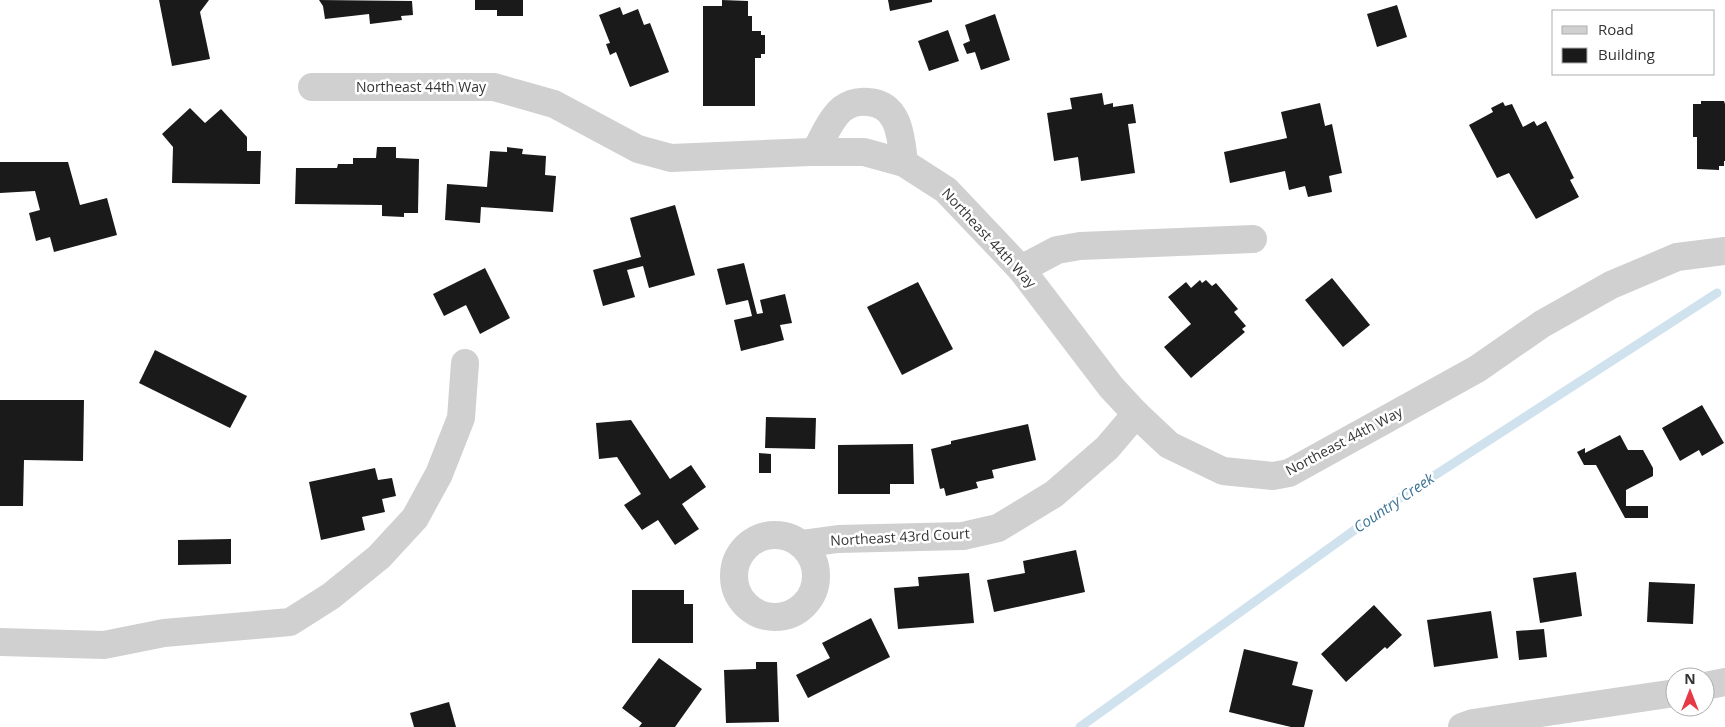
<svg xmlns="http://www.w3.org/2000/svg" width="1725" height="727" font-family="'Open Sans',sans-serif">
	<rect width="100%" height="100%" fill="#fff"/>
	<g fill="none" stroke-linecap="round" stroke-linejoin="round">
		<path stroke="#cfe2ee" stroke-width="9" d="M1080,727L1395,501L1717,293"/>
	</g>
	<g fill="#1a1a1a">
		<path d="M159,0H209L200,12L210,59L172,66Z"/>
		<path d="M319,0L412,1L413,15L401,16L402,20L370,24L369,14L325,19L323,6Z"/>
		<path d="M475,0H523V16H497V10H475Z"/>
		<path d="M722,0L748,1V16H752V31H761V35H765V54H761V58H755V106H703V6H722Z"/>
		<path d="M888,0H932V2L890,11Z"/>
		<path d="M1397,5L1407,37L1377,47L1367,14Z"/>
		<path d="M620,7L623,15L638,9L644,25L650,23L669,72L630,87L616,52L610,55L606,44L610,43L599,15Z"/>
		<path d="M995,14L1010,60L981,70L975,52L967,54L963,44L970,41L965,25Z"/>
		<path d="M948,30L959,61L929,71L918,41Z"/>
		<path d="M1102,93L1104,105L1113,103V107L1133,104L1136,123L1128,124L1135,173L1081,181L1078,157L1054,161L1047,113L1072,109L1070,98Z"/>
		<path d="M1701,101H1724L1725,104V161H1724V166H1719V170L1697,169V137H1693V104H1701Z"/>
		<path d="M1503,102L1505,106L1512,104L1523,127L1534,121L1537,126L1546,121L1574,178L1570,180L1579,197L1536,219L1509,173L1497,178L1469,125L1493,112L1491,108Z"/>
		<path d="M1320,103L1325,126L1332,124L1342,173L1329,176L1332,192L1308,197L1305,186L1289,190L1285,171L1230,183L1224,152L1287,138L1281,112Z"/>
		<path d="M190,108L205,123L221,109L247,137V151H261L260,184L172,183L173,147L162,134Z"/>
		<path d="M377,147H396V158L419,159L418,213H404V217L382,216V205L295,204L296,168H337L338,164H353V158H376Z"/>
		<path d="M507,147L523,149L522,154L546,156L545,175L556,176L553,212L481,207L480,223L445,220L447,184L487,187L490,151L507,152Z"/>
		<path d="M0,162H68L80,205L107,198L117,235L54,252L50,237L36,241L29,213L40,210L35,191L0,193Z"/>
		<path d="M675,205L695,275L649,288L643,266L627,270L635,297L603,306L593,270L641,257L630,218Z"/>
		<path d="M744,263L757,314L763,313L760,300L785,294L792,323L780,325L784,340L741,351L734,320L752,316L748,300L726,305L717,269Z"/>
		<path d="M485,268L510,318L480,334L466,305L444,316L433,294Z"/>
		<path d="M1332,278L1370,325L1343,347L1305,300Z"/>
		<path d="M1200,280L1202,283L1206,280L1212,286L1216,283L1238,309L1234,312L1246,326L1242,329L1245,332L1191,378L1164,347L1191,324L1168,297L1186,282L1191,288Z"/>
		<path d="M918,282L953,349L902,375L867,307Z"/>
		<path d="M155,350L247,396L230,428L139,383Z"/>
		<path d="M0,400H84L83,461L24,460L23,506H0Z"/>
		<path d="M1702,405L1724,443L1702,456L1699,450L1680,461L1662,428Z"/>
		<path d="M766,417L816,418L815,449L765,448Z"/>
		<path d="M631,420L670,479L691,465L706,487L682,504L699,529L675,545L658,520L642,530L624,505L641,494L617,457L599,459L596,423Z"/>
		<path d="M1028,424L1036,460L992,470L994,478L976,482L978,488L946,496L944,488L940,489L931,449L951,444V441Z"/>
		<path d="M1620,435L1628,450H1643L1653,468V476L1626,490V506H1648V518H1625L1596,465H1584L1577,452L1585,448V453Z"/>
		<path d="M913,444L914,484H890V494H838V445Z"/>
		<path d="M759,453L771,454V473H759Z"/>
		<path d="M375,468L378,480L392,478L396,496L382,499L385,512L362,517L365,530L321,540L309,482Z"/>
		<path d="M231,539V564L178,565V540Z"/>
		<path d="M1076,550L1085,592L994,612L987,580L1025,573L1023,561Z"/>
		<path d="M1576,572L1582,616L1540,623L1533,578Z"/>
		<path d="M969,573L974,623L898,629L894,588L919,586L918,577Z"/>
		<path d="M1649,582L1695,584L1693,624L1647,622Z"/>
		<path d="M632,590H684V604H693V643H632Z"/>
		<path d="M1374,605L1402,635L1387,649L1385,647L1346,682L1321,654Z"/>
		<path d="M1491,611L1498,658L1434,667L1427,620Z"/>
		<path d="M871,618L890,657L808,698L796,675L830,658L822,643Z"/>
		<path d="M1544,629L1547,657L1519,660L1516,631Z"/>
		<path d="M1244,649L1298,662L1292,685L1313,690L1304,727H1291L1229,712Z"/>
		<path d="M659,658L702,689L675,727H639L642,723L622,708Z"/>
		<path d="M756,662H777L779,722L726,723L724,670L756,669Z"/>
		<path d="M449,702L456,727H414L410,713Z"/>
	</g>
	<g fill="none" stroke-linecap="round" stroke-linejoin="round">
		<g stroke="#d0d0d0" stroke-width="28">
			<path d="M312,87H494L554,104L638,149L671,158L811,152H864L904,163L946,190L1021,269L1111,387L1136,414L1169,445L1223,471L1273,476L1289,473L1477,369L1542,324L1611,285L1677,257L1725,251"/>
			<path d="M815,152C822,139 831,118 842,109C850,103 859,101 868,102C900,104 901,138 904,163"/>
			<path d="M1021,269L1057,250L1080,246L1253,239"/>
			<circle cx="775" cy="576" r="41"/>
			<path d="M801,544L838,539L963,536L998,528L1054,494L1107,448L1136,414"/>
			<path d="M0,642L104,645L164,633L290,622L331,596L379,557L415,518L439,474L461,418L465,363"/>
			<path d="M1705,686L1725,682"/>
			<path d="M1462,727L1473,723L1675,693"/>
		</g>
	</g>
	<g text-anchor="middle" stroke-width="5" stroke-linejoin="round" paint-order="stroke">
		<g font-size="14" fill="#333" stroke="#fff">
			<text x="421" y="92">Northeast 44th Way</text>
			<text transform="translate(989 238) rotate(47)" y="5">Northeast 44th Way</text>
			<text transform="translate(1344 441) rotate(-28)" y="5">Northeast 44th Way</text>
			<text transform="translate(900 537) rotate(-3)" y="5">Northeast 43rd Court</text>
		</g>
		<g font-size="15" font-style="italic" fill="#3f7597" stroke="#fff">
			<text transform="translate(1394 503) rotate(-34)" y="5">Country Creek</text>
		</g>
	</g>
	<rect x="1552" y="10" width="162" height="65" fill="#ffffff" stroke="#adadad"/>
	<rect x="1562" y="26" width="25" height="8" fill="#d0d0d0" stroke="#adadad"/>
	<text x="1598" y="35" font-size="15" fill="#333333">Road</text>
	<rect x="1562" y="48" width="25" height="15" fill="#1a1a1a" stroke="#adadad"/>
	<text x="1598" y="60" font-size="15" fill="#333333">Building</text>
	<g transform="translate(1690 692)"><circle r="24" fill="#ffffff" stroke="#adadad"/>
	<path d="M0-4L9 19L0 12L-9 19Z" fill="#e63946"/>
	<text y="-8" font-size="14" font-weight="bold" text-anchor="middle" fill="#333333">N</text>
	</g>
</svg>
